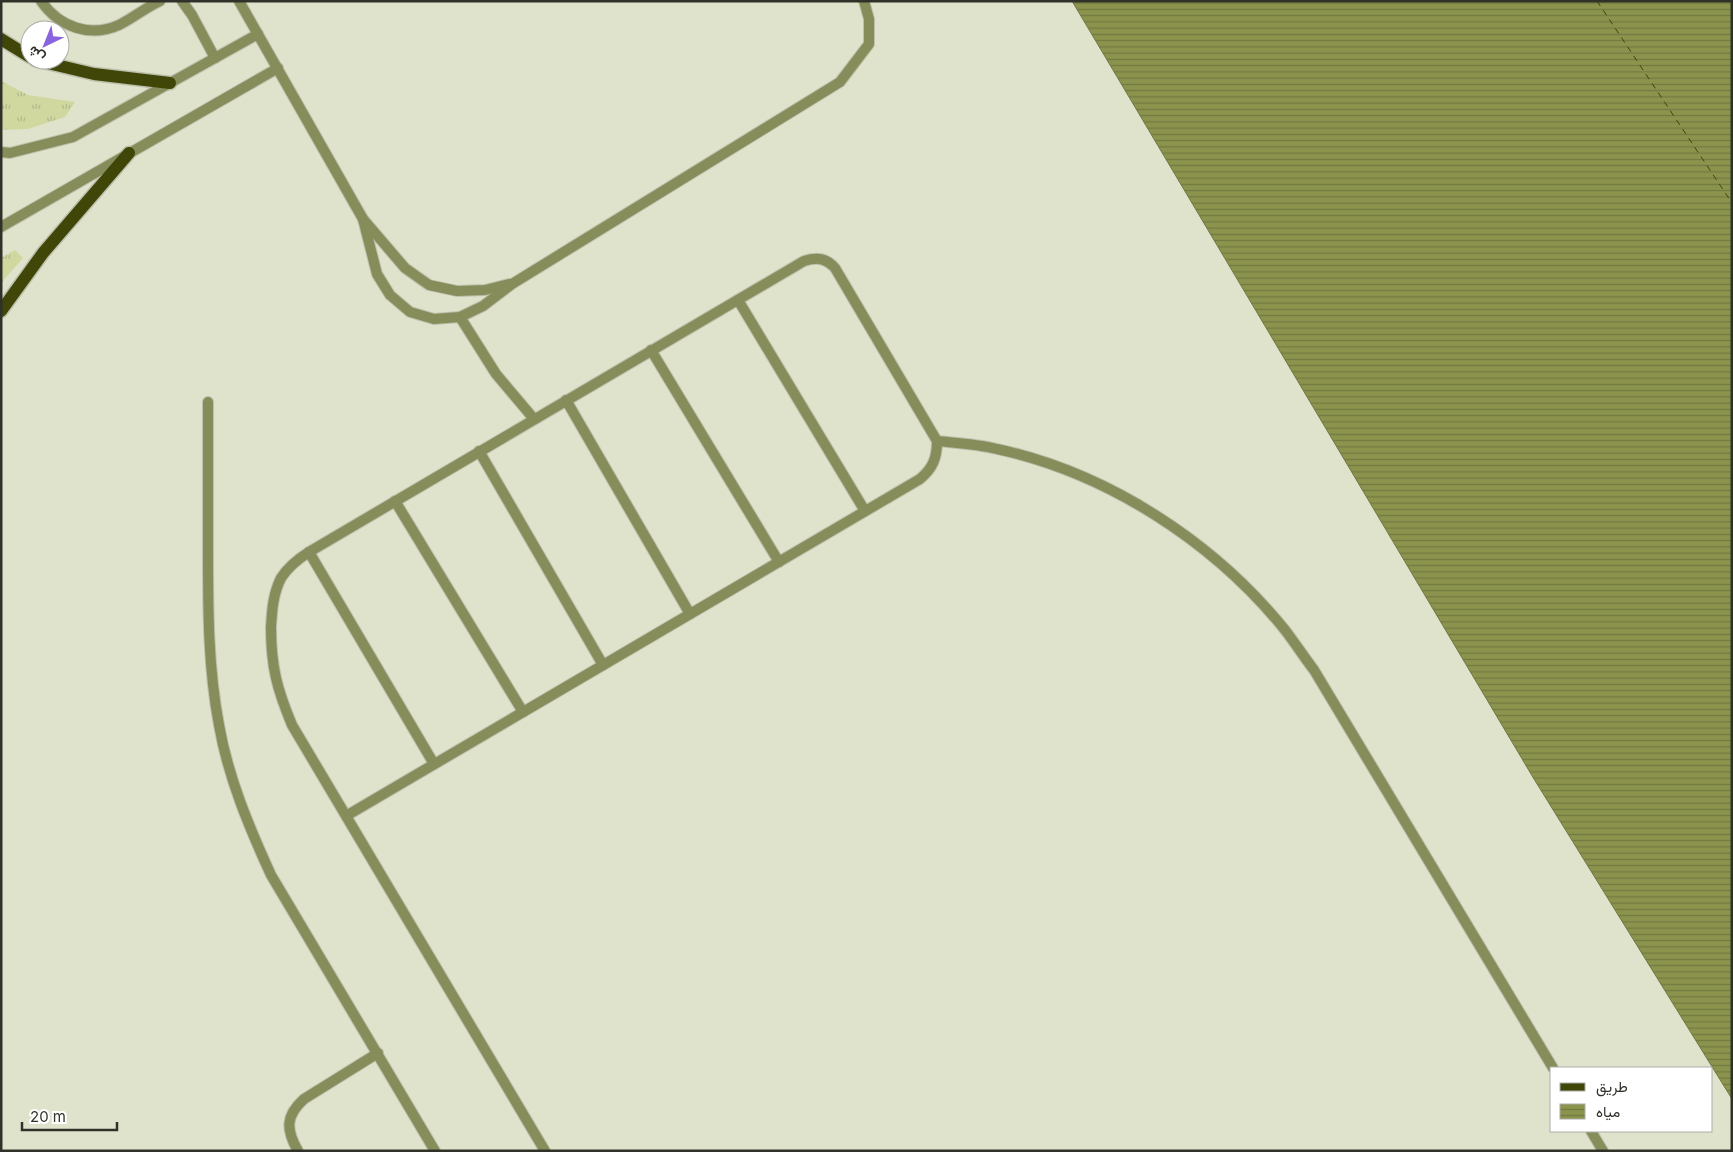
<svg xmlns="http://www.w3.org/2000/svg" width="1733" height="1152" font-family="Inter,Vazirmatn,sans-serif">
	<defs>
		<pattern id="grass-tufts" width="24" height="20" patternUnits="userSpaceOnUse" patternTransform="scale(1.25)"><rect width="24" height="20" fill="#d0d8a0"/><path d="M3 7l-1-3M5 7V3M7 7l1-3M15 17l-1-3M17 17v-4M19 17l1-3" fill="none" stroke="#b3ba8a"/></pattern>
		<pattern id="water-rules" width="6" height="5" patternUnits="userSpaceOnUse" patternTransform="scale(1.25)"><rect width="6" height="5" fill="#8b934d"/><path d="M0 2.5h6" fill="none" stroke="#727940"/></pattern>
	</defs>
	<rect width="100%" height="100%" fill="#e0e3cc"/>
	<g fill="url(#grass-tufts)">
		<path d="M1,81L28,95L75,102L65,117L28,129L1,130Z"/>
		<path d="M15,250L23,258L1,283V258Z"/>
	</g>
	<path fill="url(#water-rules)" stroke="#707642" d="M1072,1H1732V1099L1534,779Z"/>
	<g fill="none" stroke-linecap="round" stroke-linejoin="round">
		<path stroke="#40440d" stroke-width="1" stroke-dasharray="6 5" stroke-linecap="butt" d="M1597,1L1732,203"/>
		<g stroke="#bdc0ab" stroke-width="12">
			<g id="lane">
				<path d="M41,1C59,27 90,38 119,25C133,18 145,8 160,1"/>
				<path d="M182,1L192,15L215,58"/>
				<path d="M239,1L363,219L405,268L429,285L457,291L485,290L509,284"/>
				<path d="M1,152L10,153L73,137L258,34"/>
				<path d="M363,219L377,274L390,295L410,312L434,319L460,317L483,306L512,284L840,82L869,44V19L864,1"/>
				<path d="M1,227L278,68"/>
				<path d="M738,300L865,511"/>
				<path d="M460,317L496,374L534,419"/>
				<path d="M651,350L779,562"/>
				<path d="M566,400L690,614"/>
				<path d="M208,402C208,452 208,501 208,550C208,609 208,667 219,725C228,777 249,827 271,875L435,1151"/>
				<path d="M937,441C957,443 978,444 997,449C1108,473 1214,542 1285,630C1295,643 1304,657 1314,670L1553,1068"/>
				<path d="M479,451L603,665"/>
				<path d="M395,501L523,712"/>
				<path d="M309,552L434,764"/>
				<path d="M346,816L920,479C933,468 937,458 937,441L835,268C826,258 817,257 804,261L309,552C298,559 288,567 281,578C273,594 272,610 271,627C271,667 277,689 292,725L545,1151"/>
				<path d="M1591,1131L1603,1151"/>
				<path d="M298,1151C286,1130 285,1116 304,1099L378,1053"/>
			</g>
		</g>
		<g stroke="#bdc0ab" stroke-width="15">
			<g id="primary">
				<path d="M1,39L30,57"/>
				<path d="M35,60L94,74L170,83"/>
				<path d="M1,311L43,253L129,153"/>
			</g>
		</g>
		<use href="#lane" stroke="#868d5b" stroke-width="10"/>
		<use href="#primary" stroke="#404508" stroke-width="12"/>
	</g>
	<rect width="1733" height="1152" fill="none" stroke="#303229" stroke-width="5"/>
	<rect x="1550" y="1067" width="162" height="65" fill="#ffffff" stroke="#acada9"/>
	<rect x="1560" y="1083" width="25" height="8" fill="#404508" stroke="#acada9"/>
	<text x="1596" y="1092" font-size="15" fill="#303229">طريق</text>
	<rect x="1560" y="1104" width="25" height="15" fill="url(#water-rules)" stroke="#acada9"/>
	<text x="1596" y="1117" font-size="15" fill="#303229">مياه</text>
	<g transform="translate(45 45) rotate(223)"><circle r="24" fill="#ffffff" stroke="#acada9"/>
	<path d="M0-4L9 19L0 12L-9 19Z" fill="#8964de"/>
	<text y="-8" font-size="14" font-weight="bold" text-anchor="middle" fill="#303229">ش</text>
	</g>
	<path d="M22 1122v8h95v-8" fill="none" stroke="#303229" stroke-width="2.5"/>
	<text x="30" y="1122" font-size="15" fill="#303229" stroke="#ffffff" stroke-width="4" paint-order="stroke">20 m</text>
</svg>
